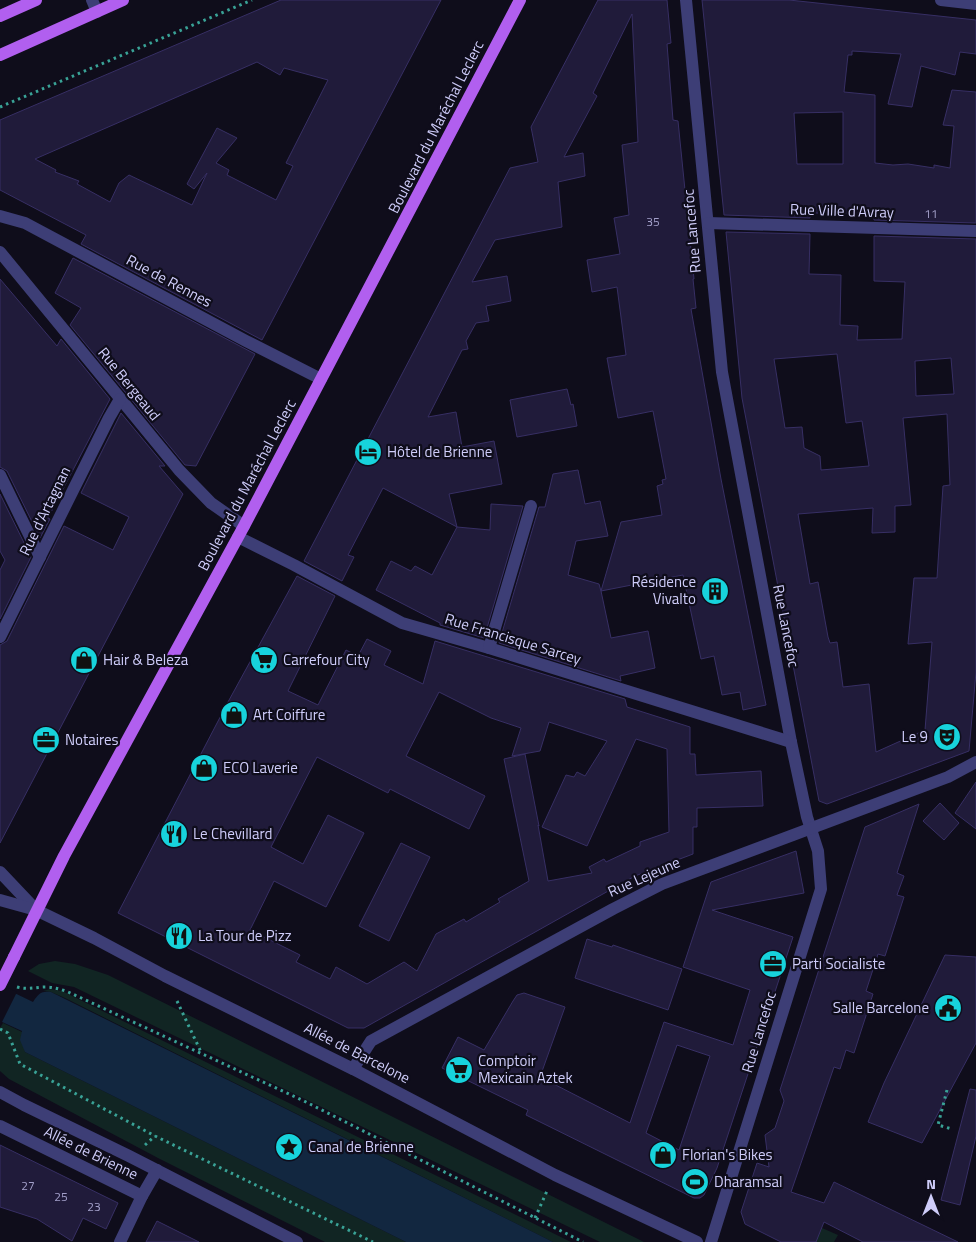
<svg xmlns="http://www.w3.org/2000/svg" width="976" height="1242" font-family="'Titillium Web',sans-serif">
	<rect width="100%" height="100%" fill="#0f0d1b"/>
	<g fill="#112523">
		<path d="M55,961L75,964L108,975L644,1242H600L74,987L52,983L28,971L39,964Z"/>
		<path d="M50,989L62,991L571,1242H553L65,998L51,992L43,991Z"/>
		<path d="M3,1023L22,1032L25,1052L406,1242H325L158,1158L9,1079L0,1071V1028Z"/>
		<path d="M822,1228L838,1235L834,1242H816Z"/>
	</g>
	<path fill="#122740" d="M0,986L33,1002C39,993 41,991 51,992L553,1242H406L25,1052L20,1040L22,1031L0,1021Z"/>
	<path fill="#0f0d1b" d="M0,984L17,992L1,1024H0Z"/>
	<g fill="#201b3a" stroke="#372f64" fill-rule="evenodd">
		<path d="M281,0H441L262,340L81,244L86,235L0,190V120ZM257,62L280,75L284,68L328,80L286,163L293,166L276,200L227,175L229,170L216,163L237,138L217,128L187,184L194,189L207,173L192,205L129,175L119,183L110,202L77,184L79,181L55,172L56,170L35,159Z"/>
		<path d="M598,0H667L671,43L667,44L673,120L678,121L694,279H693L696,308L691,309L721,479L766,705L743,710L740,692L722,695L714,656L701,659L683,575L601,591L611,638L648,631L655,668L620,676L621,681L499,643L539,507H545L553,474L578,470L585,504L600,501L608,536L576,541L568,575L599,584L601,591L621,522L662,515L657,486L663,484L662,480L666,479L653,411L618,418L607,358L626,355L617,287L592,292L587,260L620,254L614,218L629,215L622,145L638,142L632,14L593,93L597,96L564,157L583,153L585,176L558,182L562,227L495,240L472,282L507,276L511,301L486,306L489,321L476,323L466,341L468,349L462,350L428,417L456,412L462,447L494,441L502,484L449,494L457,527L383,488L348,555L354,557L342,581L304,561L510,168L538,162L531,127Z"/>
		<path d="M702,0H789L976,20V54L960,52L955,75L921,66L912,107L888,104L901,54L852,51V55H848L844,92L875,95V163L893,165L908,164L934,168V165L950,168L954,126L943,125L952,90L976,92V223L874,220V214L844,213H810V218L724,215ZM843,112V164H797L794,113Z"/>
		<path d="M726,232L810,234L809,274L841,275L840,325L858,326L857,340L902,339L905,282L874,281V236L976,239V672L969,751L827,804L819,801L742,398ZM837,354L846,423L862,421L869,466L821,470L820,456L804,448L802,427L785,428L774,359ZM951,358L954,394L916,396L915,361ZM947,414L950,485L943,486L937,578H914L908,644L932,642L925,730L876,752L869,684L843,687L837,642L830,643L828,637L818,582L810,584L798,514L873,508L872,533L895,532V506L911,505L903,418Z"/>
		<path d="M73,258L255,354L196,466L185,465L70,325L81,308L55,293Z"/>
		<path d="M0,279L57,346L61,339L110,399L48,518L50,519L40,538L7,471L0,467Z"/>
		<path d="M567,389L571,405L573,404L577,426L517,437L510,400Z"/>
		<path d="M121,413L165,466H159L183,494L0,843V645L7,641L64,526L113,550L129,517L81,493Z"/>
		<path d="M0,494L31,557L0,619V570L5,560L0,551Z"/>
		<path d="M491,504L523,506L484,638L440,625V623L376,590L391,561L411,571L415,566L432,575L457,527L490,530Z"/>
		<path d="M297,576L335,596L288,691L318,705L346,650L358,656L367,639L391,651L384,665L423,684L435,641L625,699L627,707L690,727V754H695L696,775L761,771L763,806L697,808V827H693V854L635,876L364,1028H348L118,913L228,702ZM439,692L491,718L521,728L512,756L540,751L549,722L607,741L585,776L577,772L574,777L566,775L542,827L587,846L636,739L667,749L669,832L640,842V846L606,862L604,859L589,867L592,873L548,881L538,825L539,826L525,754L504,759L529,881L498,899L500,902L466,922L464,919L436,934L417,971L404,962L367,984L336,967L330,979L296,962L300,955L250,930L274,881L326,907L364,833L328,815L303,864L271,847L317,757L388,793L390,789L469,829L485,796L406,756Z"/>
		<path d="M976,782V829L955,813Z"/>
		<path d="M940,803L959,823L944,840L923,821Z"/>
		<path d="M919,804L897,873L904,876L897,895L904,897L885,956L878,954L866,991L873,994L862,1028L854,1053L846,1050L840,1069L834,1067L791,1192L824,1203L834,1182L958,1242H863L824,1222L816,1242H781L745,1224L741,1212L757,1163L769,1167L765,1135L775,1128L784,1101L780,1090L865,827Z"/>
		<path d="M401,843L430,857L389,941L359,926Z"/>
		<path d="M796,851L804,893L712,910L793,937L717,1168L704,1195L700,1198H694L526,1115L528,1110L442,1068L458,1037L484,1050L513,1001L517,995L524,993L565,1007L540,1077L630,1123L664,1022L733,1045L750,990L683,967L711,882ZM677,1045L710,1056L679,1150L646,1133Z"/>
		<path d="M587,939L612,947L613,945L682,969L668,1010L575,978Z"/>
		<path d="M945,955L976,957V1043L922,1143L868,1122L884,1083Z"/>
		<path d="M970,1089L976,1090V1136L960,1205L941,1200Z"/>
		<path d="M0,1145L118,1203L106,1229L83,1218L72,1241L37,1219L0,1207Z"/>
		<path d="M157,1221L199,1242H146Z"/>
	</g>
	<g fill="none" stroke-linecap="round" stroke-linejoin="round">
		<g stroke="#39a296" stroke-width="3" stroke-dasharray="2.5 4" stroke-linecap="butt">
			<path d="M0,107L252,0"/>
			<path d="M17,987C27,990 36,987 46,987C53,987 59,989 66,991L302,1100L583,1242"/>
			<path d="M177,1001L201,1052"/>
			<path d="M0,1029L8,1033L20,1064L155,1136L373,1242"/>
			<path d="M947,1090L938,1125L952,1129"/>
			<path d="M145,1145L155,1136"/>
			<path d="M535,1218L547,1191"/>
		</g>
		<g stroke="#3d3e76" stroke-width="12">
			<path d="M92,0L97,12"/>
			<path d="M686,0L722,372L791,742L807,817L818,851L821,889L711,1242"/>
			<path d="M941,0L976,4"/>
			<path d="M0,216L25,223L246,341L321,379"/>
			<path d="M708,223L976,231"/>
			<path d="M0,252L179,470L211,503L244,526"/>
			<path d="M0,475L40,557"/>
			<path d="M238,537L294,565L402,623L489,648L791,742"/>
			<path d="M0,637L109,418L120,399"/>
			<path d="M489,648L531,506"/>
			<path d="M0,872L36,910"/>
			<path d="M0,900L36,910L94,938L165,976L353,1069L555,1175L697,1242"/>
			<path d="M353,1069L371,1041L613,909L662,884L948,777L976,762"/>
			<path d="M0,1092L24,1105L129,1156L297,1242"/>
			<path d="M0,1126L142,1196"/>
			<path d="M120,1242L142,1196L157,1170"/>
		</g>
		<g stroke="#b15fef" stroke-width="12">
			<path d="M0,16L36,0"/>
			<path d="M0,55L123,0"/>
			<path d="M14,957L64,856L244,526L520,0"/>
		</g>
		<path stroke="#b15fef" stroke-width="12" d="M0,985L14,957"/>
	</g>
	<defs>
		<g id="hotel-disc" transform="scale(1.4375)"><circle r="9.5" fill="#17d3dc" stroke="#0f0d1b"/><path d="M-6-4.5h1.5V1H6V5H4.5V3h-9V5H-6ZM-4 0a1.8 1.8 0 1 1 3.6 0ZM.5 0V-2.5h3Q6-2.5 6 0Z" fill="#111"/></g>
		<g id="building-disc" transform="scale(1.4375)"><circle r="9.5" fill="#17d3dc" stroke="#0f0d1b"/><path d="M-4-6H4V6H1V3H-1V6H-4ZM-2.5-4.3h1.7v1.8h-1.7ZM.8-4.3h1.7v1.8H.8ZM-2.5-1h1.7V.8h-1.7ZM.8-1h1.7V.8H.8Z" fill="#111"/></g>
		<g id="shop-disc" transform="scale(1.4375)"><circle r="9.5" fill="#17d3dc" stroke="#0f0d1b"/><path d="M-5-2.5h2.3a2.7 3.5 0 0 1 5.4 0H5L5.5 6h-11ZM-1.5-2.5h3a1.5 2.3 0 0 0-3 0Z" fill="#111"/></g>
		<g id="supermarket-disc" transform="scale(1.4375)"><circle r="9.5" fill="#17d3dc" stroke="#0f0d1b"/><path d="M-6-5.5h2.5l.6 2H6L4.5 2H-2.5L-4.4-4H-6ZM-1.5 3.2a1.3 1.3 0 1 0 .1 0ZM3 3.2a1.3 1.3 0 1 0 .1 0Z" fill="#111"/></g>
		<g id="theatre-disc" transform="scale(1.4375)"><circle r="9.5" fill="#17d3dc" stroke="#0f0d1b"/><path d="M-5-5.5Q0-4 5-5.5V0Q5 5 0 6Q-5 5-5 0ZM-3.3-2.5H-1v1.5H-3.3ZM1-2.5H3.3v1.5H1ZM-2.8 1Q0 5.5 2.8 1Z" fill="#111"/></g>
		<g id="office-disc" transform="scale(1.4375)"><circle r="9.5" fill="#17d3dc" stroke="#0f0d1b"/><path d="M-6-3h4V-5.5h4V-3h4V5H-6ZM-1-4.5V-3h2v-1.5ZM-6 0V1H6V0Z" fill="#111"/></g>
		<g id="restaurant-disc" transform="scale(1.4375)"><circle r="9.5" fill="#17d3dc" stroke="#0f0d1b"/><path d="M-5-6h1v4h1v-4h1v4h1v-4h1v5L-1.5 .5V6h-2V.5L-5-1ZM5-6V6H3V1.5H1.5Q1.5-4 5-6Z" fill="#111"/></g>
		<g id="civic-disc" transform="scale(1.4375)"><circle r="9.5" fill="#17d3dc" stroke="#0f0d1b"/><path d="M-.6-6.5H3V-4.5H.6V-3L4-1V1h2V6H-6V1h2V-1L-.6-3ZM-1.2 2.5V6h2.4V2.5Z" fill="#111"/></g>
		<g id="sight-disc" transform="scale(1.4375)"><circle r="9.5" fill="#17d3dc" stroke="#0f0d1b"/><path d="M0-6L1.8-2.2L6-1.7L2.9 1.2L3.7 5.4L0 3.3L-3.7 5.4L-2.9 1.2L-6-1.7L-1.8-2.2Z" fill="#111"/></g>
		<g id="stadium-disc" transform="scale(1.4375)"><circle r="9.5" fill="#17d3dc" stroke="#0f0d1b"/><path d="M0-5a6.5 5 0 1 0 0 10a6.5 5 0 1 0 0-10ZM-3.5-1.8h7v3.6h-7Z" fill="#111"/></g>
	</defs>
	<g fill-rule="evenodd">
		<use href="#hotel-disc" x="368" y="452"/>
		<use href="#building-disc" x="715" y="591"/>
		<use href="#shop-disc" x="84" y="660"/>
		<use href="#supermarket-disc" x="264" y="660"/>
		<use href="#shop-disc" x="234" y="715"/>
		<use href="#theatre-disc" x="947" y="737"/>
		<use href="#office-disc" x="46" y="740"/>
		<use href="#shop-disc" x="204" y="768"/>
		<use href="#restaurant-disc" x="174" y="834"/>
		<use href="#restaurant-disc" x="179" y="936"/>
		<use href="#office-disc" x="773" y="964"/>
		<use href="#civic-disc" x="948" y="1008"/>
		<use href="#supermarket-disc" x="459" y="1070"/>
		<use href="#sight-disc" x="289" y="1147"/>
		<use href="#shop-disc" x="663" y="1155"/>
		<use href="#stadium-disc" x="695" y="1182"/>
	</g>
	<g text-anchor="middle" stroke-width="4.5" stroke-linejoin="round" paint-order="stroke">
		<g font-size="12" fill="#a3a0ca">
			<text x="931" y="218">11</text>
			<text x="653" y="226">35</text>
			<text x="28" y="1190">27</text>
			<text x="61" y="1201">25</text>
			<text x="94" y="1211">23</text>
		</g>
		<g font-size="15" fill="#cfcdfa" stroke="#0f0d1b">
			<text transform="translate(436 127) rotate(-63)" y="5">Boulevard du Maréchal Leclerc</text>
			<text transform="translate(842 211) rotate(2)" y="5">Rue Ville d'Avray</text>
			<text transform="translate(692 231) rotate(-95)" y="5">Rue Lancefoc</text>
			<text transform="translate(169 281) rotate(28)" y="5">Rue de Rennes</text>
			<text transform="translate(129 384) rotate(51)" y="5">Rue Bergeaud</text>
			<text transform="translate(247 485) rotate(-62)" y="5">Boulevard du Maréchal Leclerc</text>
			<text transform="translate(45 511) rotate(-64)" y="5">Rue d'Artagnan</text>
			<text transform="translate(786 626) rotate(79)" y="5">Rue Lancefoc</text>
			<text transform="translate(513 639) rotate(17)" y="5">Rue Francisque Sarcey</text>
			<text transform="translate(644 877) rotate(-24)" y="5">Rue Lejeune</text>
			<text transform="translate(759 1032) rotate(-73)" y="5">Rue Lancefoc</text>
			<text transform="translate(357 1053) rotate(27)" y="5">Allée de Barcelone</text>
			<text transform="translate(91 1153) rotate(26)" y="5">Allée de Brienne</text>
		</g>
		<g font-size="15" fill="#cfcdfa" stroke="#0f0d1b" text-anchor="start">
			<text x="387" y="457">Hôtel de Brienne</text>
			<text x="696" y="587" text-anchor="end">Résidence<tspan x="696" dy="17">Vivalto</tspan></text>
			<text x="103" y="665">Hair &amp; Beleza</text>
			<text x="283" y="665">Carrefour City</text>
			<text x="253" y="720">Art Coiffure</text>
			<text x="928" y="742" text-anchor="end">Le 9</text>
			<text x="65" y="745">Notaires</text>
			<text x="223" y="773">ECO Laverie</text>
			<text x="193" y="839">Le Chevillard</text>
			<text x="198" y="941">La Tour de Pizz</text>
			<text x="792" y="969">Parti Socialiste</text>
			<text x="929" y="1013" text-anchor="end">Salle Barcelone</text>
			<text x="478" y="1066">Comptoir<tspan x="478" dy="17">Mexicain Aztek</tspan></text>
			<text x="308" y="1152">Canal de Brienne</text>
			<text x="682" y="1160">Florian's Bikes</text>
			<text x="714" y="1187">Dharamsal</text>
		</g>
	</g>
	<g transform="translate(931 1197)" stroke="#0f0d1b" stroke-width="4" paint-order="stroke">
	<path d="M0-4L9 19L0 12L-9 19Z" fill="#cfcdfa"/>
	<text y="-8" font-size="14" font-weight="bold" text-anchor="middle" fill="#cfcdfa">N</text>
	</g>
</svg>
